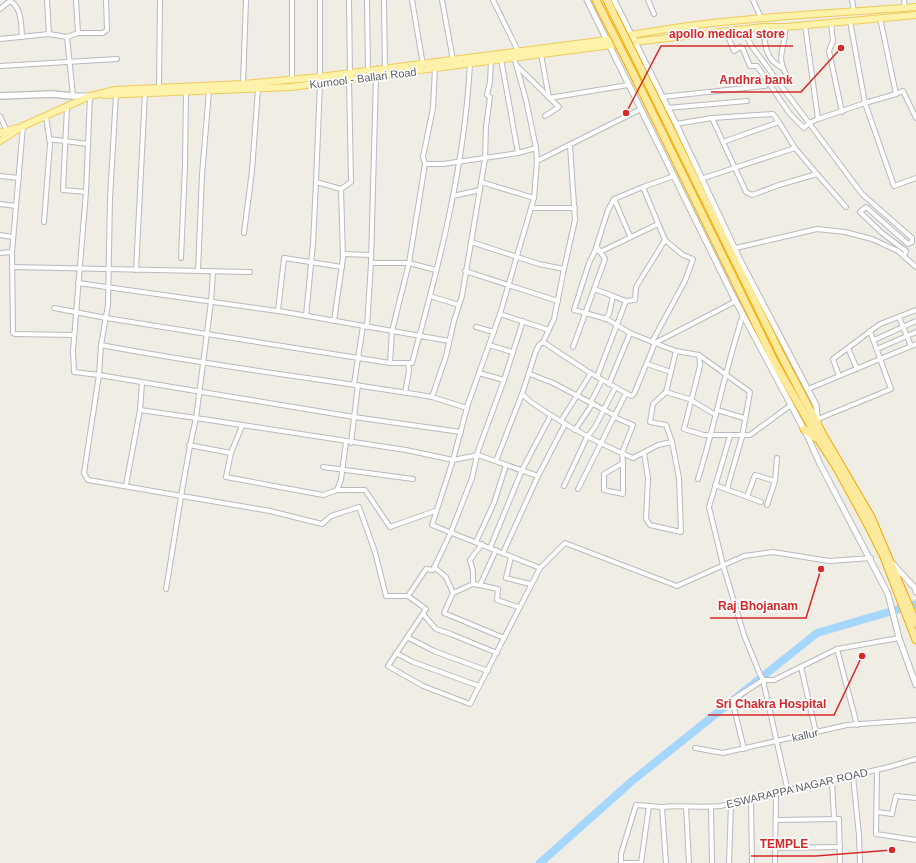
<svg xmlns="http://www.w3.org/2000/svg" width="916" height="863" font-family="Arial,sans-serif">
	<rect width="100%" height="100%" fill="#efede4"/>
	<g fill="none" stroke-linecap="round" stroke-linejoin="round">
		<path stroke="#a5d6fe" stroke-width="8" d="M540,863L632,781L817,633L916,604"/>
		<g stroke="#b7babe" stroke-width="6">
			<g id="minor">
				<path d="M47,0L49,34"/>
				<path d="M349,0L350,74"/>
				<path d="M367,0L368,72"/>
				<path d="M384,0L385,70"/>
				<path d="M412,0L423,65"/>
				<path d="M442,0L453,60"/>
				<path d="M493,0L518,51"/>
				<path d="M648,0L654,14"/>
				<path d="M753,0L761,18"/>
				<path d="M852,0L854,11"/>
				<path d="M904,0L905,8"/>
				<path d="M0,9L10,1C22,8 21,24 22,37"/>
				<path d="M880,18L896,94L865,103L894,186L916,178"/>
				<path d="M831,23L833,41L829,51L842,112"/>
				<path d="M805,25L818,119L865,103L850,21"/>
				<path d="M763,27C765,44 765,59 781,67"/>
				<path d="M743,29L751,45L779,83L787,76C774,54 787,47 785,27"/>
				<path d="M726,31L734,51L740,47L743,49L750,66H757L790,114L804,128L809,123L779,83"/>
				<path d="M78,33H103L107,30L106,0"/>
				<path d="M0,39L49,34L67,37"/>
				<path d="M541,54L549,98L628,85"/>
				<path d="M514,57L526,100L536,148L537,161L534,198L500,314L468,404L453,460L432,525L540,568L565,543L677,586L744,556L773,552L829,561L871,558"/>
				<path d="M0,66L117,59"/>
				<path d="M518,67L559,107L545,116"/>
				<path d="M320,77V0"/>
				<path d="M292,80V0"/>
				<path d="M320,83L316,182L341,189L343,258L334,321"/>
				<path d="M243,84L246,0"/>
				<path d="M159,87L160,0"/>
				<path d="M896,94L903,91L916,118"/>
				<path d="M116,95L110,198L108,305L101,345C211,366 322,379 432,397L446,356L454,321L462,296L485,159L486,127L490,97L487,95L490,82L491,60"/>
				<path d="M73,96L67,37L78,33L76,0"/>
				<path d="M90,96L86,192L73,351L74,372L99,375L101,345"/>
				<path d="M662,97L765,86"/>
				<path d="M67,107L63,190L86,192"/>
				<path d="M667,108L747,101"/>
				<path d="M0,116L7,131"/>
				<path d="M712,118L773,114L779,122L723,142"/>
				<path d="M818,119L809,123L862,194L912,238V242L908,244L866,207L860,212L882,233L906,251L904,256"/>
				<path d="M779,122L795,148L817,174"/>
				<path d="M676,124L712,118L746,192L752,195L779,185L817,174L846,207"/>
				<path d="M49,139L88,144"/>
				<path d="M518,153L536,148"/>
				<path d="M537,161L641,109"/>
				<path d="M425,164H443L518,153L501,59"/>
				<path d="M0,176L19,178"/>
				<path d="M701,179L795,148"/>
				<path d="M481,182L534,198"/>
				<path d="M341,189L351,182L349,79"/>
				<path d="M453,196L480,190"/>
				<path d="M614,199L630,236"/>
				<path d="M0,204L16,206"/>
				<path d="M531,208H575"/>
				<path d="M44,222L50,144L46,116"/>
				<path d="M244,233L252,171L258,89"/>
				<path d="M0,235L13,237"/>
				<path d="M471,242L539,264L564,269L575,220L570,145"/>
				<path d="M736,248L817,229L845,232L872,239L898,251L916,267"/>
				<path d="M598,251L600,252L658,224"/>
				<path d="M12,252L13,333L15,334L74,335"/>
				<path d="M0,253L12,252L23,126"/>
				<path d="M343,254L371,255"/>
				<path d="M181,258L185,166L186,91"/>
				<path d="M371,263H409L436,270"/>
				<path d="M12,267L250,272"/>
				<path d="M564,269L554,319L543,342L539,345L536,351L522,394C533,405 537,406 549,414C576,431 604,446 633,458L658,445L672,442L679,478L681,532L650,525L646,519L648,478L644,453"/>
				<path d="M136,270L145,93"/>
				<path d="M198,271L202,175L209,91"/>
				<path d="M465,271L558,301"/>
				<path d="M213,272L211,302L196,418L406,450L453,460L478,455L538,476"/>
				<path d="M78,283L285,312L449,341"/>
				<path d="M594,289L613,296L609,314L605,319"/>
				<path d="M430,296L459,305"/>
				<path d="M626,301L635,300L636,287L665,240"/>
				<path d="M54,308L106,318L390,363L392,331L409,263L425,164L423,157L433,108L435,68"/>
				<path d="M278,311L284,258L342,267"/>
				<path d="M500,314L549,330"/>
				<path d="M306,316L313,244L316,182"/>
				<path d="M899,317L911,346"/>
				<path d="M523,321L504,380L478,451L472,478L451,532L433,570L426,569L408,596L426,609L388,666L423,686L470,704L540,568"/>
				<path d="M367,327L371,263L376,76"/>
				<path d="M476,327L494,332"/>
				<path d="M874,340L916,321"/>
				<path d="M543,342L587,371L631,396L634,394L655,343L630,333"/>
				<path d="M652,342L685,281L693,259L683,255L665,240L643,187L674,176"/>
				<path d="M489,345L512,352"/>
				<path d="M573,347L605,259L597,247"/>
				<path d="M848,348L857,369"/>
				<path d="M877,349L916,332"/>
				<path d="M676,351L699,355L700,366L684,429L704,435H750L791,405"/>
				<path d="M699,355L750,392L742,437L727,489"/>
				<path d="M390,363H412C439,265 465,165 470,63"/>
				<path d="M647,364L671,372"/>
				<path d="M479,373L504,380"/>
				<path d="M530,374L553,383L614,415"/>
				<path d="M839,376L833,359L880,324L916,310"/>
				<path d="M597,377L626,301L613,296"/>
				<path d="M354,384L363,326"/>
				<path d="M609,384L630,333L607,319L574,310L589,263L595,251L608,210L614,199L643,187"/>
				<path d="M808,389L916,344"/>
				<path d="M666,392L676,351L655,343L736,301"/>
				<path d="M405,393L409,371L408,363"/>
				<path d="M432,397L467,408"/>
				<path d="M591,402L602,380"/>
				<path d="M140,410L196,418C183,474 176,532 166,589"/>
				<path d="M717,410L744,418"/>
				<path d="M614,417L633,425L622,453L623,463L604,474V490L623,494V463"/>
				<path d="M818,419L891,389L870,331"/>
				<path d="M561,421L591,373"/>
				<path d="M242,426L231,453L226,477L323,495L337,490H365L390,527L435,511"/>
				<path d="M575,430L593,403"/>
				<path d="M730,436L709,507L723,565L744,635L759,672L763,680L788,792"/>
				<path d="M672,442L666,425L650,422L653,404L666,392L689,399L716,415"/>
				<path d="M351,443L358,385"/>
				<path d="M189,445L231,453"/>
				<path d="M496,461L522,394"/>
				<path d="M323,467L413,479"/>
				<path d="M698,479C715,425 725,369 743,315"/>
				<path d="M126,485L140,410L142,383"/>
				<path d="M715,485L761,502"/>
				<path d="M564,486L587,437L595,427L615,388"/>
				<path d="M578,489L626,393"/>
				<path d="M337,490L341,480L346,442"/>
				<path d="M747,497L755,475L775,481"/>
				<path d="M767,505L775,481L777,458"/>
				<path d="M476,542L494,503L506,465"/>
				<path d="M490,548L522,470L551,415"/>
				<path d="M503,553L538,476L565,424"/>
				<path d="M511,557L506,578L530,584"/>
				<path d="M434,567L446,577L453,593L444,613L504,638"/>
				<path d="M473,584L480,585L496,550"/>
				<path d="M480,585L498,589L497,600L518,607"/>
				<path d="M453,593L473,584V571L470,560L482,544"/>
				<path d="M408,596H386L375,552L359,507L331,516L322,524L270,511L88,480L84,473L99,375L354,417L461,432"/>
				<path d="M423,614L436,629L451,634L497,653"/>
				<path d="M407,637L434,651L488,671"/>
				<path d="M837,649L857,725"/>
				<path d="M396,653L413,662L479,686"/>
				<path d="M801,667L816,733"/>
				<path d="M695,748L723,753L847,725L916,720"/>
				<path d="M744,749L732,700L763,680H774L837,649L899,638"/>
				<path d="M877,770L876,834L916,840"/>
				<path d="M853,776L859,835L860,863"/>
				<path d="M832,781L834,818L836,819"/>
				<path d="M751,799L752,863"/>
				<path d="M662,807C682,805 700,808 720,806L889,767L916,759"/>
				<path d="M686,807L689,863"/>
				<path d="M711,807L712,863"/>
				<path d="M877,812L892,814L896,796L916,798"/>
				<path d="M839,819L840,863"/>
				<path d="M776,820L839,819"/>
				<path d="M775,848L840,847"/>
				<path d="M621,863V854L636,805L662,807L666,863"/>
				<path d="M621,863H641L649,806"/>
				<path d="M729,863L731,804"/>
				<path d="M775,863L776,795"/>
			</g>
		</g>
		<g stroke="#b7babe" stroke-width="7">
			<g id="tertiary">
				<path d="M587,0L734,298L808,437L820,464L888,594L899,638L916,685"/>
				<path d="M614,0L676,124L741,262L816,405L818,423"/>
				<path d="M73,96H90"/>
				<path d="M893,564L915,588L916,592"/>
			</g>
		</g>
		<g stroke="#b8bbc0" stroke-width="8">
			<path id="secondary" d="M0,96L52,94L73,96"/>
		</g>
		<g stroke="#f1ca5b" stroke-width="8">
			<g id="primary">
				<path d="M104,95L291,87L634,42L763,27H785L916,15"/>
				<path d="M0,133L17,128"/>
				<path d="M0,141L23,126L90,96L115,90L243,84L320,77L607,40C709,18 813,15 916,7"/>
			</g>
		</g>
		<g stroke="#f2ab01" stroke-width="9">
			<g id="trunk">
				<path d="M596,0L604,16"/>
				<path d="M607,0L613,13"/>
				<path d="M640,67L782,357L823,435L871,517L916,623"/>
				<path d="M631,69L775,363L819,440L837,468L868,525L884,557L916,640"/>
				<path d="M804,429L816,438"/>
			</g>
		</g>
		<use href="#minor" stroke="#fff" stroke-width="4"/>
		<use href="#tertiary" stroke="#fff" stroke-width="5"/>
		<use href="#secondary" stroke="#fff" stroke-width="5.5"/>
		<use href="#primary" stroke="#fff2aa" stroke-width="6"/>
		<use href="#trunk" stroke="#feea9c" stroke-width="7"/>
		<g stroke="#f2ab01" stroke-width="9" stroke-linecap="butt">
			<g id="trunk-bridge">
				<path d="M613,13L640,67"/>
				<path d="M604,16L631,69"/>
			</g>
		</g>
		<use href="#trunk-bridge" stroke="#feea9c" stroke-width="7"/>
	</g>
	<g text-anchor="middle" stroke-width="3.5" stroke-linejoin="round" paint-order="stroke">
		<g font-size="11" fill="#5c6065" stroke="#fff">
			<text transform="translate(363 78) rotate(-7)" y="4">Kurnool - Ballari Road</text>
			<text transform="translate(805 735) rotate(-13)" y="4">kallur</text>
			<text transform="translate(797 788) rotate(-13)" y="4">ESWARAPPA NAGAR ROAD</text>
		</g>
	</g>
	<path fill="none" stroke="#d62828" stroke-width="1.5" d="M626 113L661 46H793M841 48L801 92H711M821 569L806 618H710M862 656L834 715H708M892 850L816 856H751"/>
	<g fill="#d62828" stroke="#fff" stroke-width="1.5">
		<circle cx="626" cy="113" r="4"/>
		<circle cx="841" cy="48" r="4"/>
		<circle cx="821" cy="569" r="4"/>
		<circle cx="862" cy="656" r="4"/>
		<circle cx="892" cy="850" r="4"/>
	</g>
	<g font-size="12" text-anchor="middle" font-weight="bold" fill="#d62828" stroke="#fff" stroke-width="3.5" stroke-linejoin="round" paint-order="stroke">
		<text x="727" y="38">apollo medical store</text>
		<text x="756" y="84">Andhra bank</text>
		<text x="758" y="610">Raj Bhojanam</text>
		<text x="771" y="708">Sri Chakra Hospital</text>
		<text x="784" y="848">TEMPLE</text>
	</g>
</svg>
